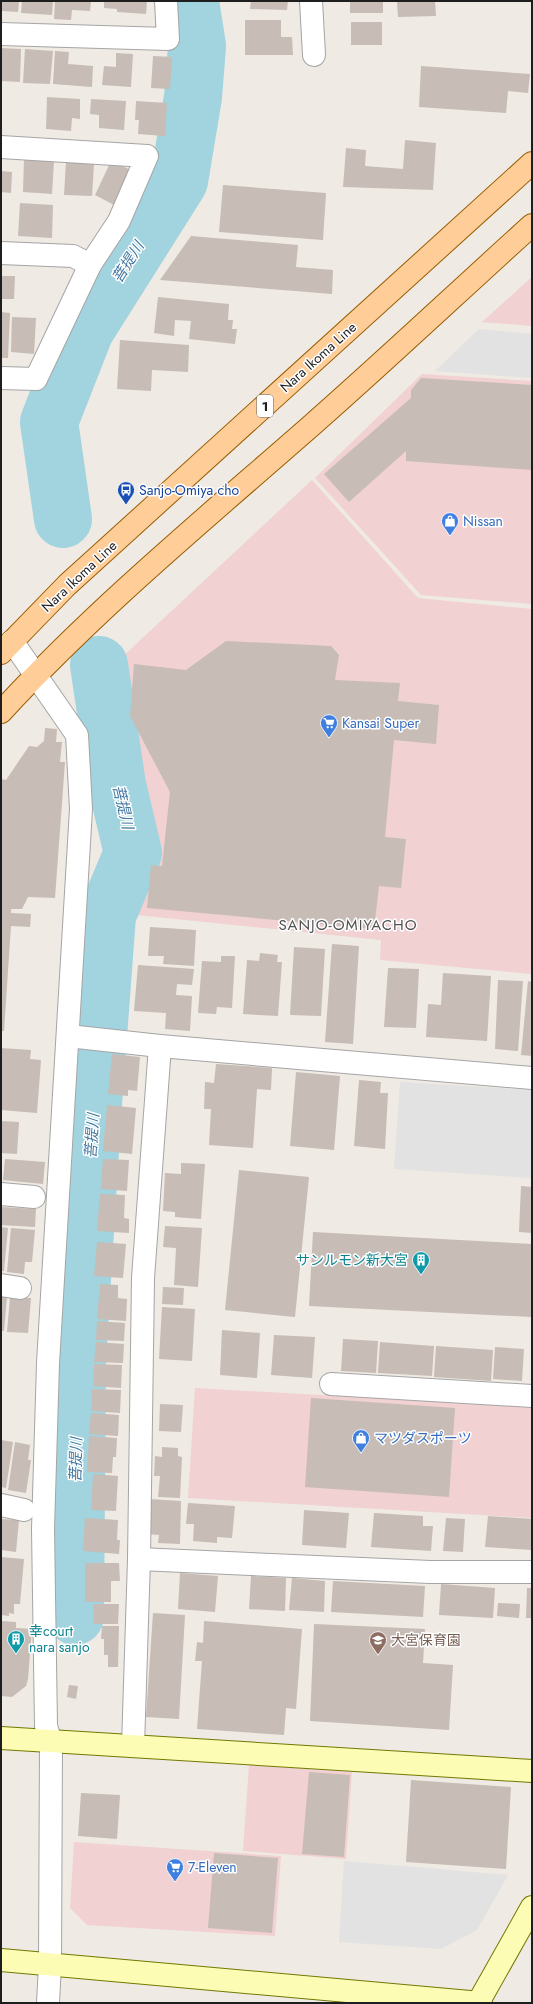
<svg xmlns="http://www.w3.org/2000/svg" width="533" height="2004" font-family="Jost,'Noto Sans JP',sans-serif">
	<rect width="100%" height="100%" fill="#efeae3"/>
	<g fill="#f1d1d2">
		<path d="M532,277V326L482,322Z"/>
		<path d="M422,374L532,381V604L421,595L315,478Z"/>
		<path d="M312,480L418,598L532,609V974L380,960L381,940L136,915L145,803L105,673Z"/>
		<path d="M195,1388L532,1407V1518L188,1498Z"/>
		<path d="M249,1765L352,1772L346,1859L243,1851Z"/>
		<path d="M74,1842L281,1856L275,1936L87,1925L70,1908Z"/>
	</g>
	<g fill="#e2e2e2">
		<path d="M479,329L532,334V378L435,371Z"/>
		<path d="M400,1082L532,1090V1178L394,1169Z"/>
		<path d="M344,1861L508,1875L477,1930L441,1949L339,1942Z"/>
	</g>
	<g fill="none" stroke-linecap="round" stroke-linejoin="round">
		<g stroke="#a1d4df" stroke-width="58">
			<path d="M63,519L49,422L85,330L179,181L193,97L197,46L190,1"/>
			<path d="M75,1616L77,1361L92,1118L107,915L133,853L117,785L99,665"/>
		</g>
	</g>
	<g fill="#c7bcb6">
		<path d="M1,1H19L18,12L1,11Z"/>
		<path d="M22,1H53L52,15L21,13Z"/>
		<path d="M55,1H91L90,11L72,10L71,20L54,19Z"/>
		<path d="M104,1H147L146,14L117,12V9L104,8Z"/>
		<path d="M251,1H288L287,10L250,9Z"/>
		<rect x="350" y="1" width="33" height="12"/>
		<path d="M397,1H435L436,16L398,17Z"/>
		<path d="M245,20H281V37H292L293,55H245Z"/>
		<rect x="351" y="22" width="31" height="23"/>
		<path d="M1,48L21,49L20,82L1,81Z"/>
		<path d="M25,49L53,51L50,84L23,83Z"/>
		<path d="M55,51L69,52L68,64L93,66L92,87L53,84Z"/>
		<path d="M116,53L133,54L131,87L102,85L104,66L116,67Z"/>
		<path d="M153,56L172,57L170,89L151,88Z"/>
		<path d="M421,66L530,74L528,93L508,91L506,113L419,107Z"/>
		<path d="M47,97L80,99V119L72,118L71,131L46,129Z"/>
		<path d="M91,99L126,101L124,130L99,128V115L90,114Z"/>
		<path d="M136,101L167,103L165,136L138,134L139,120H135Z"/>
		<path d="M405,140L436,143L433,190L343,187L346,148L366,150L365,166L403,169Z"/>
		<path d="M24,159L54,161L52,194L23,192Z"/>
		<path d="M111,161L133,171L116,206L95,195Z"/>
		<path d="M66,162L94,164L92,196L64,195Z"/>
		<path d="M1,171L12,172L11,193L1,192Z"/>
		<path d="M223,185L326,193L323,240L219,232Z"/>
		<path d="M20,203L53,205L52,238L18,236Z"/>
		<path d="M191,236L298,245L296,267L333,270L332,294L160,280Z"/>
		<path d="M1,276H15L14,299H1Z"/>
		<path d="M158,297L229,304L228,320H233L232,329H237L235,344L189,339L191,321L175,320L174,336L154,333Z"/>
		<path d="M1,312L10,313L8,358H1Z"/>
		<path d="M12,317L36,318L34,354L11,352Z"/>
		<path d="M120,340L189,345L188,372L152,370L151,391L117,389Z"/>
		<path d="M421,378L532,385V470L406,461V451L349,502L324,474L411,398V390Z"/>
		<path d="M226,641L331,646L339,655L335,680L400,683L398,701L439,705L436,744L394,740L385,837L406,839L401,888L379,886L374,929L147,908L151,865L162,866L170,792L130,716L134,664L186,670Z"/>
		<path d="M45,728L57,729L56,742H62L60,762H65L55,898L28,897L22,909H11V913L31,914L30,927L11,926L4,1031H1V779L6,780L29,746L37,747L44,741Z"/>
		<path d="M150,927L196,930L194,966L163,964L164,956H148Z"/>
		<path d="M332,944L359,946L353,1044L325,1042Z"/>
		<path d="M294,947L325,949L321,1016L290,1015Z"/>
		<path d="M260,953L278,955L277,962H282L278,1016L243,1014L247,960L259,961Z"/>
		<path d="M221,956H235L232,1008L217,1007L216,1014L198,1013L202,961L221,962Z"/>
		<path d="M138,965L194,969L192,985L177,984L176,995L192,996L190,1031L165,1029L166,1013L134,1011Z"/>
		<path d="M388,968L419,969L416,1028L384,1027Z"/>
		<path d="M443,973L491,976L487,1041L426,1037L428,1004L441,1005Z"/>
		<path d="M498,980L523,981L518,1051L495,1049Z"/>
		<path d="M528,981L532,982V1056L521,1055Z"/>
		<path d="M1,1048L31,1050L30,1059L41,1060L37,1113L1,1110Z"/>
		<path d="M112,1054L140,1057L137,1091L128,1090V1096L108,1094Z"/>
		<path d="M216,1064L272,1068L271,1090L257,1089L253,1148L209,1145L211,1109H204L205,1082L214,1083Z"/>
		<path d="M296,1072L340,1076L334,1150L290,1146Z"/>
		<path d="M359,1080L381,1082L380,1093H388L385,1149L354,1146Z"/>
		<path d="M107,1105L136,1108L132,1154L103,1151Z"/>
		<path d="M1,1121L19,1122L17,1154L1,1153Z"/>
		<path d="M5,1159L45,1162L43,1184L3,1180Z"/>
		<path d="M103,1159L129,1160L127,1191L101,1189Z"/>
		<path d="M181,1163L205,1164L201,1219L175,1217V1212L163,1211L165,1173L181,1174Z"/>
		<path d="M239,1170L309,1177L295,1317L225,1310Z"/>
		<path d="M521,1186L532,1187V1233L519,1232Z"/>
		<path d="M100,1194L125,1195L124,1218L129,1219V1233L97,1231Z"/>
		<path d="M1,1207L36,1209L35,1227L1,1225Z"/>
		<path d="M165,1226L202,1228L198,1287L174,1285L176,1248L163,1247Z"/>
		<path d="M1,1227L8,1228L4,1271H1Z"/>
		<path d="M11,1228L35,1230L32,1262H25L24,1274L7,1272Z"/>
		<path d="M313,1232L532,1244V1317L309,1306Z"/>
		<path d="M97,1242L126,1244L123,1278L94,1276Z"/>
		<path d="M100,1284L118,1285V1298L127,1299L126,1321L97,1319Z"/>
		<path d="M163,1287L184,1288L183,1305L162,1304Z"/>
		<path d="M1,1296L7,1297L4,1331H1Z"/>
		<path d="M10,1297L31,1298L28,1333L7,1332Z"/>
		<path d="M162,1307L195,1309L192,1361L159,1359Z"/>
		<path d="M97,1321L125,1323L124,1341L96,1340Z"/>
		<path d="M222,1330L260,1333L257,1378L220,1375Z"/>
		<path d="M274,1335L315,1337L312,1378L271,1375Z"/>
		<path d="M343,1339L378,1341L376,1373L341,1371Z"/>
		<path d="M96,1342L124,1344L123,1363L94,1362Z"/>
		<path d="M380,1342L434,1346L432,1376L378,1373Z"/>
		<path d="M436,1346L493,1350L491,1381L434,1377Z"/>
		<path d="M495,1347L524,1349L522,1381L493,1379Z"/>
		<path d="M94,1364L122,1365L121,1388L93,1386Z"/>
		<path d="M92,1389L121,1390L120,1413L91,1411Z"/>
		<path d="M311,1398L455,1408L449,1497L305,1487Z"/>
		<path d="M160,1404L183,1405L181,1432L159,1431Z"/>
		<path d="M91,1413L119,1415L118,1436L89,1434Z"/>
		<path d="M89,1436L117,1438L116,1457H113L112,1473L87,1472Z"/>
		<path d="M1,1440L13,1442L6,1488L1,1487Z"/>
		<path d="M15,1442L30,1445L28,1460H31L26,1493L8,1490Z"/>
		<path d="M162,1447L178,1448V1456L182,1457L180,1498L158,1497L160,1476H154L155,1456L162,1457Z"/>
		<path d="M93,1474L118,1476L116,1511L91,1510Z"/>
		<path d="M149,1499L181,1501L180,1544L158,1543L159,1535L147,1534Z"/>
		<path d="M188,1503L235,1506L232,1538L217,1537V1543L193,1541L194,1524H186Z"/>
		<path d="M304,1510L349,1513L346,1548L302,1545Z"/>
		<path d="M374,1513L423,1516V1526H433L431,1551L371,1547Z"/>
		<path d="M488,1516L532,1519V1550L485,1547Z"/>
		<path d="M85,1518L118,1520L117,1540H120L119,1554L83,1551Z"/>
		<path d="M446,1518L465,1519L463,1552L443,1551Z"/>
		<path d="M1,1519L19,1520L16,1552L1,1550Z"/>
		<path d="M1,1557L24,1559L20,1604H14V1614L9,1613V1616L1,1615Z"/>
		<path d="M85,1563H119L120,1581H111V1602H85Z"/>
		<path d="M180,1573L218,1576L215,1612L178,1609Z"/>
		<path d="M251,1576L286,1578L285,1611L249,1609Z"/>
		<path d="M292,1578L325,1581L324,1612L289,1610Z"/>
		<path d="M333,1581L425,1586L423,1617L331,1612Z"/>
		<path d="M441,1584L495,1588L493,1618L439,1615Z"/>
		<path d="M527,1588H532V1618H526Z"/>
		<path d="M498,1603L520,1604L519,1618L497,1616Z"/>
		<path d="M93,1604H119L118,1624H94Z"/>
		<path d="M153,1613L185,1615L179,1719L146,1717Z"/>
		<path d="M1,1621L16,1622V1628L32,1629L28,1679L26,1686L12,1697L1,1696Z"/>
		<path d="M204,1621L302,1629L296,1709L286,1708L284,1735L197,1729L202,1661H195L197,1642L203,1643Z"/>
		<path d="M314,1624L425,1629L423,1663L453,1665L449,1730L310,1721Z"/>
		<path d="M102,1626H119L118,1667H108V1655H104V1639H101Z"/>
		<path d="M69,1685L78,1686L76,1699L67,1697Z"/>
		<path d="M309,1772L350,1775L344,1857L302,1854Z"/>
		<path d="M411,1780L511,1787L506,1869L406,1862Z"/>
		<path d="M81,1793L120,1795L117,1839L78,1836Z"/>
		<path d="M214,1853L278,1858L272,1933L208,1928Z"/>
	</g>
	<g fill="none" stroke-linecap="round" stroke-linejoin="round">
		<g stroke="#a5a5a5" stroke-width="24">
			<g id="street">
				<path d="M311,1L314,55"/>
				<path d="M1,34L168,39L166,1"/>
				<path d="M1,147L147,156L119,221L90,265L36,379L1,378"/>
				<path d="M1,253L73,256L90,265"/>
				<path d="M12,641L77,735L81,809L48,1363L43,1529L46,1726L51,1742L50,1964L48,2003"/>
				<path d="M68,1036L160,1046"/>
				<path d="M1,1194L34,1197"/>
				<path d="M1,1285L20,1288"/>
				<path d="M331,1384L532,1396"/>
				<path d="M1,1505L24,1510"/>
				<path d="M139,1559L430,1572H532"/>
				<path d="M133,1746L139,1559L143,1278L160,1046L532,1078"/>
			</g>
		</g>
		<g stroke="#727900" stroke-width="24">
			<g id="secondary">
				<path d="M1,1738L532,1771"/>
				<path d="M1,1960L481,2003"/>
				<path d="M478,2003L532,1907"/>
			</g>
		</g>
		<g stroke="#975d00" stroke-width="24">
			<g id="primary">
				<path d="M1,653L67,585L532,163"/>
				<path d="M1,712C97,608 206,518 312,425C387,359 459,291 532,225"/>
			</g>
		</g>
		<use href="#street" stroke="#fff" stroke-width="22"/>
		<use href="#secondary" stroke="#fcfcb4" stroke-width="22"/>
		<use href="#primary" stroke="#ffcd98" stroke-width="22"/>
	</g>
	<defs>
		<g id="bus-pin" transform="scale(0.9)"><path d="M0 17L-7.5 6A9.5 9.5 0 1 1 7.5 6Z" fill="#1a4fb4" stroke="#fff"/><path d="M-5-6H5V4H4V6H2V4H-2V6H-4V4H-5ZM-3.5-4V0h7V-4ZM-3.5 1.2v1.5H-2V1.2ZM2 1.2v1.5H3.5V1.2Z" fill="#fff"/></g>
		<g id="shop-pin" transform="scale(0.9)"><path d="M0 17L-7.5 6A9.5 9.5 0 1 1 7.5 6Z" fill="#3f7fe0" stroke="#fff"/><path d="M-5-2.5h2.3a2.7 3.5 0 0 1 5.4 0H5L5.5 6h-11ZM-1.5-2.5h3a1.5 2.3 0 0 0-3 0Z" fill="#fff"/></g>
		<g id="supermarket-pin" transform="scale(0.9)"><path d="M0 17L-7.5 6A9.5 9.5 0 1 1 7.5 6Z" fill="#3f7fe0" stroke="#fff"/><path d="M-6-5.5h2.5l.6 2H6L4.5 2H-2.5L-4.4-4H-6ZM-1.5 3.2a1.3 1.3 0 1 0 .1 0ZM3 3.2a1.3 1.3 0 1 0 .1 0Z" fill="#fff"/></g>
		<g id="building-pin" transform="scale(0.9)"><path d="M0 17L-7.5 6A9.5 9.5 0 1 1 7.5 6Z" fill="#0f9aa8" stroke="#fff"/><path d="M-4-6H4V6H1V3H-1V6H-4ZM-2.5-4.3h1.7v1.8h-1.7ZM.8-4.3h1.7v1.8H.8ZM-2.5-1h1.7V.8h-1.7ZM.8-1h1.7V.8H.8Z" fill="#fff"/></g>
		<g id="school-pin" transform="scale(0.9)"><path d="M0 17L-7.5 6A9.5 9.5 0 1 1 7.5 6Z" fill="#8d6e63" stroke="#fff"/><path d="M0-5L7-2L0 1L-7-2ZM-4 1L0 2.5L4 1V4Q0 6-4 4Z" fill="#fff"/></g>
	</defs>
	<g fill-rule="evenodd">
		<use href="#bus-pin" x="126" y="490"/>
		<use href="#shop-pin" x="450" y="521"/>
		<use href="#supermarket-pin" x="329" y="723"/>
		<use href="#building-pin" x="421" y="1260"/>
		<use href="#shop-pin" x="361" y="1438"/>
		<use href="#building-pin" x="16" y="1639"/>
		<use href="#school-pin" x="378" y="1640"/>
		<use href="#supermarket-pin" x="175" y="1867"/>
	</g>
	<g text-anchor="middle" stroke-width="3" stroke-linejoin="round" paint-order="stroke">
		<rect fill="#fff" stroke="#626262" stroke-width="1" x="257" y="395" width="16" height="22" rx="3"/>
		<g font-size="13" font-weight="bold" fill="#1e1e1e">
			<text x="265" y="411">1</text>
		</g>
		<g font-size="14" fill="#1e1e1e" stroke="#fff">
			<text transform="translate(318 357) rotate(-42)" y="5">Nara Ikoma Line</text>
			<text transform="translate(79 576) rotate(-43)" y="5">Nara Ikoma Line</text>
		</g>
		<g font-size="14" fill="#164399" stroke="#fff" text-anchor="start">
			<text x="139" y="495">Sanjo-Omiya cho</text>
		</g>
		<g font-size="14" fill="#366cbe" stroke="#fff" text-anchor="start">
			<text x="463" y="526">Nissan</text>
			<text x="342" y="728">Kansai Super</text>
			<text x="374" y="1443">マツダスポーツ</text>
			<text x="188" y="1872">7-Eleven</text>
		</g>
		<g font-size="14" fill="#0d838f" stroke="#fff" text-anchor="end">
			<text x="408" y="1265">サンルモン新大宮</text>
			<text x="29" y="1636" text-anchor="start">幸court<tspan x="29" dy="16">nara sanjo</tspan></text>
		</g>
		<g font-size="14" fill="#785e54" stroke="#fff" text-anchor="start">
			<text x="391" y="1645">大宮保育園</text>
		</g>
		<g font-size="15" font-style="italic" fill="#4177a1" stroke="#fff">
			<text transform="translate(128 262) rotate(-58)" y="5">菩提川</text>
			<text transform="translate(123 807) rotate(77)" y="5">菩提川</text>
			<text transform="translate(92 1136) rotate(-86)" y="5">菩提川</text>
			<text transform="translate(76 1460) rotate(-89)" y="5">菩提川</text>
		</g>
		<g font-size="15" letter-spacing="1" fill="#515151" stroke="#fff">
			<text x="348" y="930">SANJO-OMIYACHO</text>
		</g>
	</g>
	<rect width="533" height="2004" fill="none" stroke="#1e1e1e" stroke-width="4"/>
</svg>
